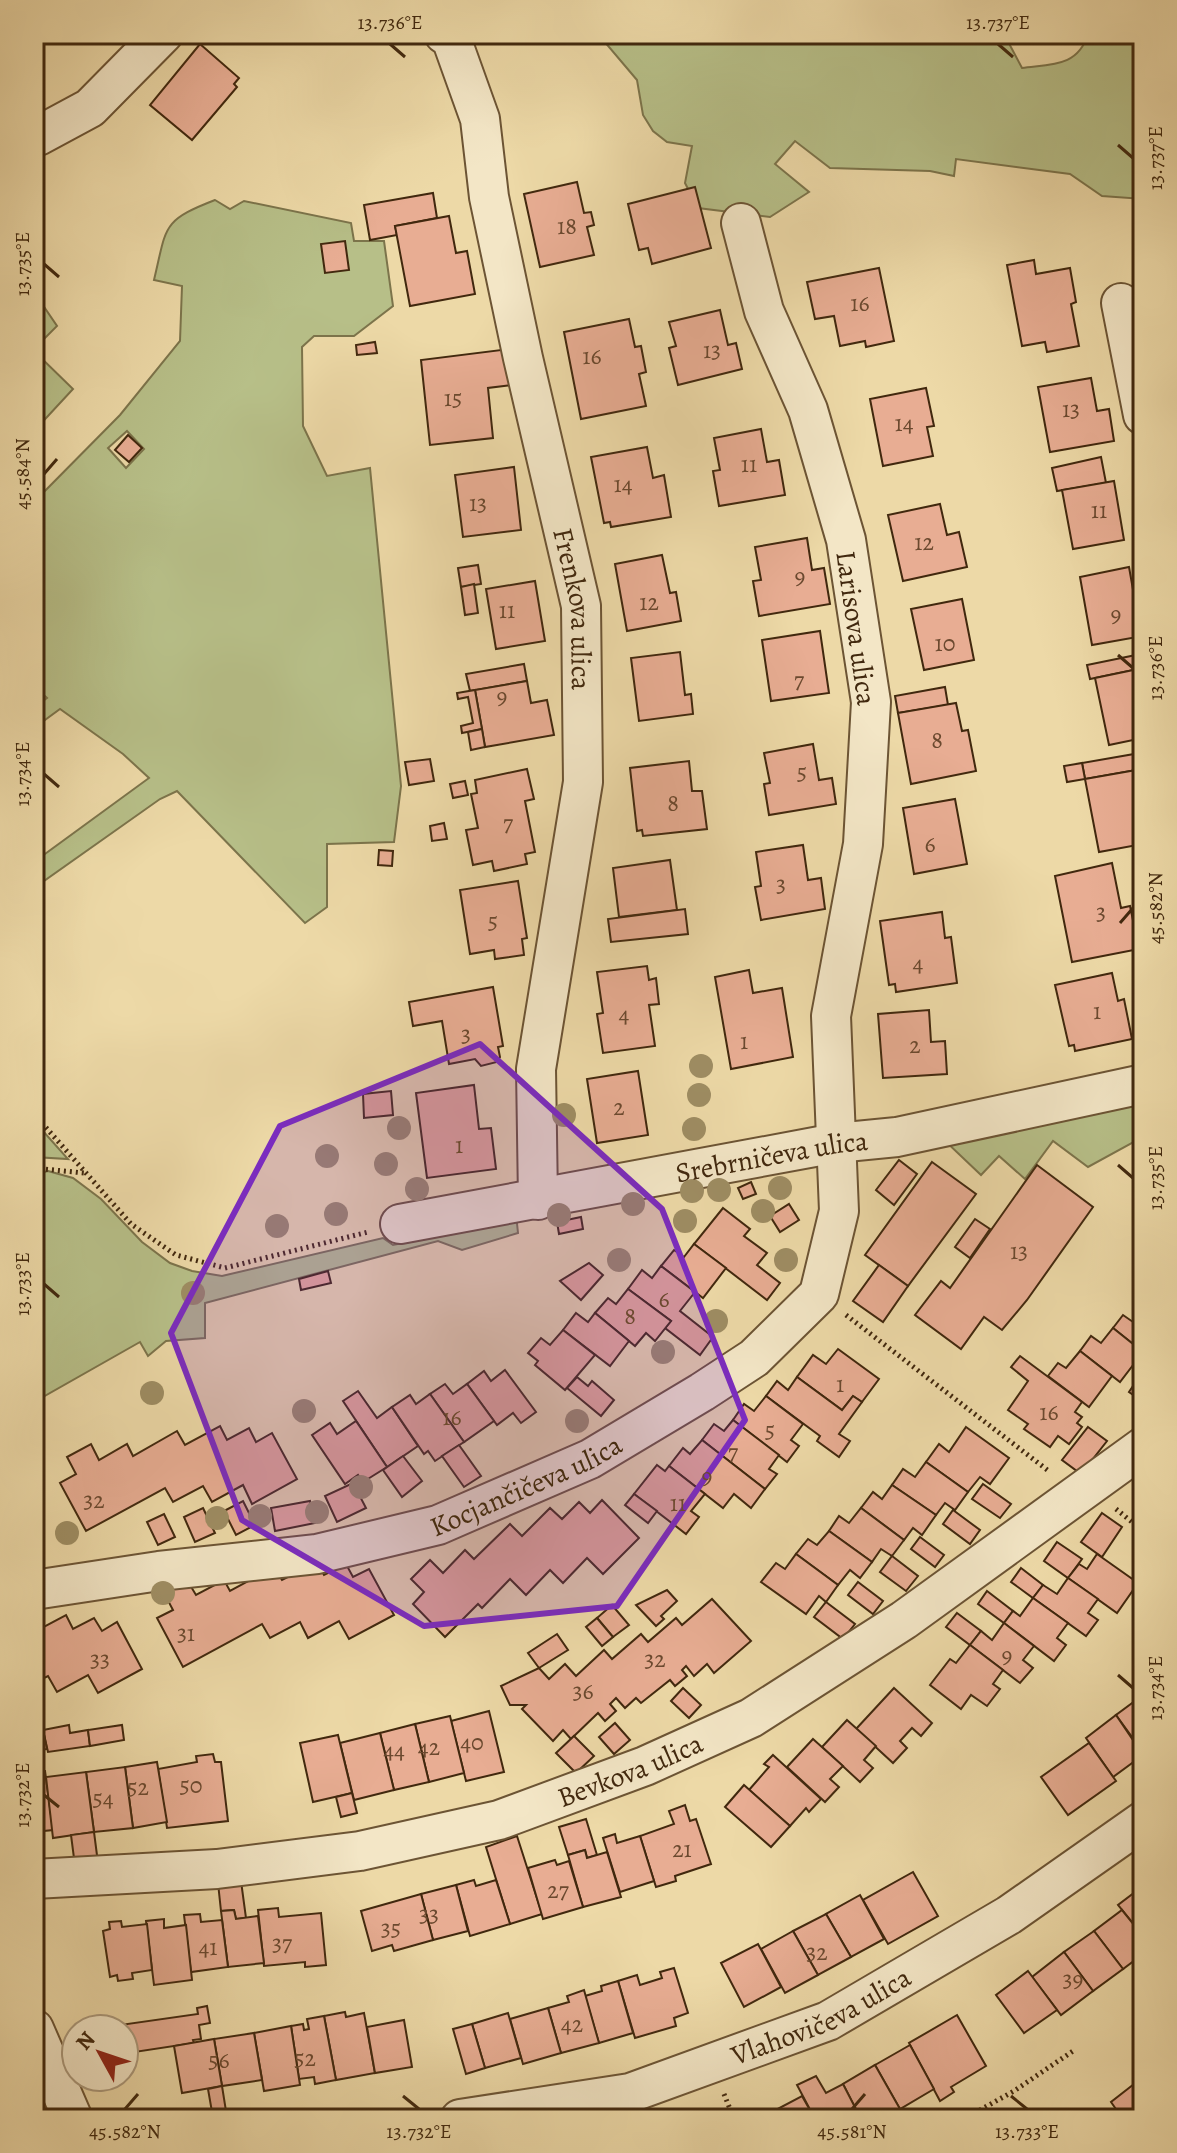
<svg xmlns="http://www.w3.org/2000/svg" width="1177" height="2153" font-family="Alegreya,serif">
	<rect width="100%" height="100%" fill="#edd9a7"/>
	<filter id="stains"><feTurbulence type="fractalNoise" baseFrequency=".0025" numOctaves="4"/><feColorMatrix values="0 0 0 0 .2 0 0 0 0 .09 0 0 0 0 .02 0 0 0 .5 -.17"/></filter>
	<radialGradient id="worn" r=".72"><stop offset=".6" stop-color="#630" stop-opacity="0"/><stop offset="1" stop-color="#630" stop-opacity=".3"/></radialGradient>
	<g fill="#b7bf88" stroke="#7c744b" stroke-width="2" fill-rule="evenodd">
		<path d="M598,34H1004L1022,68C1051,64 1078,67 1088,34H1143V199L1102,196L1070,174L956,159L954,176L930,171L830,168L795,141L775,164L809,192L770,217L698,208L685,183L692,146L667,142L653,131L643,115L637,80Z"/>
		<path d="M215,200L230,209L244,201L351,223L354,241H384L393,306L354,336H314L302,347L303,426L327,476L370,468L401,786L394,842L327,844V907L305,923L177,791L160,799L34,888V862L149,778L123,754L60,709L34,728V708L47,698L34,686V502L120,415L180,341L182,286L154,280C167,226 161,221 215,200ZM127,431L144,449L126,468L108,448Z"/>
		<path d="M34,292L57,326L34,349Z"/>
		<path d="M34,351L73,389L35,430L34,429Z"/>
		<path d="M1143,1103V1137L1088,1167L1053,1141L1025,1179L999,1156L981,1175L943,1139Z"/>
		<path d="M34,1121L68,1159L34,1157Z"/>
		<path d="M48,1171L73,1178L101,1199L142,1242L170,1263L192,1271L222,1276L383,1238L393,1245L444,1235L516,1214L518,1233L462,1250L438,1241L205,1303V1338L166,1341L148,1356L140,1342L34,1402V1175Z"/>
	</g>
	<g fill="#e8ad93" stroke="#41280e" stroke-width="2">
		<path d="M200,44L239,78L234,84L237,87L192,140L150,105Z"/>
		<path d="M577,182L584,213L591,212L594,225L587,227L594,255L540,267L524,194Z"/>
		<path d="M695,187L711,248L652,264L648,248L639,250L628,204Z"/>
		<path d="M433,193L437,218L395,226L397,235L370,240L364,205Z"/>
		<path d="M449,216L456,253L467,251L475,294L410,306L395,226Z"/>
		<path d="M345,241L349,270L325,273L321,244Z"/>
		<path d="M1034,260L1036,274L1070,268L1076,302L1071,304L1079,346L1047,352L1045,342L1022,346L1007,265Z"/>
		<path d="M879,268L894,341L866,347L865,341L840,346L834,316L815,319L807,282Z"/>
		<path d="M720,310L728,345L736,343L742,369L678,385L669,348L676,346L669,322Z"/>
		<path d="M629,319L635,347L641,346L646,372L639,374L646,406L581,419L564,332Z"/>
		<path d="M375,342L377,353L357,355L356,345Z"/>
		<path d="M509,349L513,385L488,388L493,438L430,445L421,360Z"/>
		<path d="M1091,378L1097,411L1109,409L1114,441L1050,452L1038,387Z"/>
		<path d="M926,388L934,426L927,427L933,456L883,466L870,399Z"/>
		<path d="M761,429L767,462L779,460L785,495L719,506L713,471L720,470L714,438Z"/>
		<path d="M128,435L142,448L129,462L115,450Z"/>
		<path d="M647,447L653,478L664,475L671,517L611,527L610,522L604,523L591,457Z"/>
		<path d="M1101,457L1106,483L1057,491L1052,468Z"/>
		<path d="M514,467L521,530L463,537L455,475Z"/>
		<path d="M1114,481L1124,540L1073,549L1062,490Z"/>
		<path d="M940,504L947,535L959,532L967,567L903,581L888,515Z"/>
		<path d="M807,538L812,570L824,568L830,604L759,616L753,581L761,580L755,547Z"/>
		<path d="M662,555L670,593L676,592L681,621L627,631L615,564Z"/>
		<path d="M478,565L481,584L461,587L458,568Z"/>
		<path d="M1129,567L1135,601L1143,600V636L1092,645L1080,577Z"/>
		<path d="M535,581L545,641L496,649L486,589Z"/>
		<path d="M474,584L478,613L465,615L461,587Z"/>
		<path d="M962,599L974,660L924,670L911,609Z"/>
		<path d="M820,631L829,693L771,701L762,640Z"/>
		<path d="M680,652L685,695L691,694L693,714L639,721L631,658Z"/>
		<path d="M1136,655L1138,669L1090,679L1087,665Z"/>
		<path d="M524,664L527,681L470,691L466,674Z"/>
		<path d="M1143,668V738L1109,745L1095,678Z"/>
		<path d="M527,681L531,703L547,700L554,735L485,747L475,690Z"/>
		<path d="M945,687L948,705L898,713L895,696Z"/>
		<path d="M475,690L482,729L462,733L461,726L473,723L468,697L458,699L457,693Z"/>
		<path d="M956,703L962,731L968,730L976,771L911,784L898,713Z"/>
		<path d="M482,729L485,747L471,750L468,732Z"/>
		<path d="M813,744L819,780L832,778L836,804L769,815L764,784L770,783L764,753Z"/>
		<path d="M1140,753L1142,769L1085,779L1082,763Z"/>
		<path d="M430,759L434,781L409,785L405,762Z"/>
		<path d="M689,761L692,791H702L707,829L643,836L642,830L637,831L630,768Z"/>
		<path d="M1082,763L1085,779L1067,782L1064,766Z"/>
		<path d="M527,769L534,799L525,801L535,852L525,854L527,864L494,871L492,861L473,865L466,830L478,828L471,794L477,793L475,780Z"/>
		<path d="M1142,769L1143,844L1099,852L1085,779Z"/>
		<path d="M465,781L468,795L453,798L450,784Z"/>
		<path d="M955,799L967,864L914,874L903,808Z"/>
		<path d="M444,823L447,839L432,841L430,826Z"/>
		<path d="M803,845L808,880L821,878L825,909L761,920L755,887L761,886L756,852Z"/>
		<path d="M379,850L393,851L392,866L378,865Z"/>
		<path d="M670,860L677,910L619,917L613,868Z"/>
		<path d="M1112,863L1121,908L1130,906L1139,949L1072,962L1055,876Z"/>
		<path d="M518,881L527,938L522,939L524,955L495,959L494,950L470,954L460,890Z"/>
		<path d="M685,909L688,934L611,942L608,919Z"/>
		<path d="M942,912L945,938L951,937L957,983L896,992L895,984L889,985L880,921Z"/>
		<path d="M647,966L649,980L656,978L659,1004L649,1005L655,1046L603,1053L597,1014L603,1013L597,972Z"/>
		<path d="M749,970L753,993L782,988L793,1057L731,1069L715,977Z"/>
		<path d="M1112,973L1118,1001L1124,999L1132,1039L1075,1051L1074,1045L1069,1046L1055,985Z"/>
		<path d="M493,987L503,1046L498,1047L500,1057L497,1062L481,1066L475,1059L449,1064L442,1021L413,1026L409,1002Z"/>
		<path d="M929,1010L931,1042L945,1041L947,1074L883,1078L878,1014Z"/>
		<path d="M638,1071L648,1135L597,1143L587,1079Z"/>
		<path d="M474,1085L479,1129L491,1128L496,1169L427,1178L416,1093Z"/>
		<path d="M391,1091L393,1115L364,1118L363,1094Z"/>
		<path d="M899,1160L917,1174L894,1205L876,1190Z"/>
		<path d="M932,1162L976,1194L908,1286L865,1255Z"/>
		<path d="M1037,1165L1093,1207L1027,1300L1002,1330L984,1317L961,1349L915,1315L941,1281L950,1288Z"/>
		<path d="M751,1182L756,1194L743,1199L738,1188Z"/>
		<path d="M789,1204L799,1220L780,1232L770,1216Z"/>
		<path d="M723,1208L750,1229L744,1236L767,1253L757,1265L780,1283L767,1300L694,1244Z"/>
		<path d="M581,1217L583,1229L559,1234L557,1222Z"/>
		<path d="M975,1219L990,1229L970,1258L955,1247Z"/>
		<path d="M694,1244L726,1268L703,1298L661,1266L674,1250L684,1257Z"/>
		<path d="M589,1263L603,1275L581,1300L560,1281Z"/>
		<path d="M879,1265L908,1286L883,1322L853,1301Z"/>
		<path d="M661,1266L695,1292L680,1311L713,1337L700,1355L665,1328L671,1321L628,1289L642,1270L652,1278Z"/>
		<path d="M328,1271L331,1283L301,1290L299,1279Z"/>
		<path d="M628,1289L671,1321L655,1341L646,1333L635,1346L595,1313L608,1298L616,1304Z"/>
		<path d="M1143,1309V1352L1113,1328L1123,1315L1133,1322Z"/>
		<path d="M576,1313L588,1322L595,1313L629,1341L610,1366L563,1330Z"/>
		<path d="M1113,1328L1143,1352L1120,1382L1080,1351L1091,1336L1101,1343Z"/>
		<path d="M563,1330L595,1355L565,1390L535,1365L538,1361L528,1353L541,1338L550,1345Z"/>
		<path d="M838,1349L879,1379L862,1402L853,1396L842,1410L797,1377L813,1355L826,1364Z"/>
		<path d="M1080,1351L1112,1376L1089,1407L1048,1376L1058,1363L1066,1368Z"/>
		<path d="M1020,1356L1082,1402L1075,1412L1082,1417L1077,1423L1082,1427L1069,1444L1058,1436L1050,1447L1024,1429L1028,1424L1008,1410L1028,1381L1011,1367Z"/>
		<path d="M505,1370L536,1412L521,1423L513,1413L497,1425L467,1384L484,1371L491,1381Z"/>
		<path d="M577,1377L588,1386L592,1381L614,1400L601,1416L567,1388Z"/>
		<path d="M797,1377L842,1410L853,1396L862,1402L839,1434L850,1441L839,1457L817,1441L820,1436L766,1396L777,1381L788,1390Z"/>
		<path d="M1139,1377L1143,1380V1402L1129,1392Z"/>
		<path d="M445,1384L453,1394L467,1384L494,1421L464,1442L430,1394Z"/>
		<path d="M358,1391L377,1418L392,1407L418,1446L387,1467L343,1401Z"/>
		<path d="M430,1394L464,1442L435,1461L428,1451L424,1454L392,1407L410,1395L416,1404Z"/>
		<path d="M766,1396L803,1424L791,1440L799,1446L787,1462L733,1420L744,1404L754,1411Z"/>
		<path d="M733,1420L779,1455L769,1469L777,1474L765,1489L702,1440L714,1424L724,1431Z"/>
		<path d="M356,1421L387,1467L363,1482L358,1475L345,1484L312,1435L330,1423L337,1434Z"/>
		<path d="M220,1426L227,1440L249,1428L256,1442L272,1433L297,1479L252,1504L243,1485L212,1502L203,1486L173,1502L165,1488L86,1531L60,1483L76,1474L67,1457L91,1444L99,1460L127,1444L133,1456L177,1431L185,1445Z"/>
		<path d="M966,1427L1009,1458L990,1484L980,1477L968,1492L926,1462L939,1444L949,1452Z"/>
		<path d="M1088,1427L1107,1441L1081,1474L1062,1460Z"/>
		<path d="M702,1440L765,1489L751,1508L734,1494L723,1508L669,1466L683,1448L690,1454Z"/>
		<path d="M459,1445L481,1476L464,1487L442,1456Z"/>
		<path d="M403,1456L422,1481L402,1497L383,1470Z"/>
		<path d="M926,1462L968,1492L955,1510L945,1503L936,1515L892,1485L903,1469L915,1477Z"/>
		<path d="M657,1465L665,1471L669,1466L705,1494L691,1511L699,1517L686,1534L634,1494Z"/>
		<path d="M353,1483L366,1508L337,1522L325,1496Z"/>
		<path d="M983,1484L1011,1504L1000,1518L972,1499Z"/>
		<path d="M892,1485L936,1515L922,1535L913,1528L904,1540L861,1508L873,1492L882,1499Z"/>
		<path d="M634,1494L657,1511L648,1523L625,1505Z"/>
		<path d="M602,1500L639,1538L603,1574L587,1558L563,1583L550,1570L526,1595L510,1579L482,1608L478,1604L445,1637L413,1604L424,1592L411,1579L430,1560L443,1573L465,1550L474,1559L510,1524L522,1536L550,1508L562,1519L579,1502L590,1513Z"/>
		<path d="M243,1501L255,1525L236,1535L224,1511Z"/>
		<path d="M310,1501L315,1523L275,1531L271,1508Z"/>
		<path d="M203,1508L215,1533L195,1542L184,1517Z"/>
		<path d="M861,1508L904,1540L892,1556L881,1549L872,1562L829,1531L839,1516L849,1523Z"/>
		<path d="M953,1510L980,1530L970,1544L943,1524Z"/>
		<path d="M1102,1513L1122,1527L1102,1557L1081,1542Z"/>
		<path d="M164,1514L175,1537L158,1545L147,1522Z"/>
		<path d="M829,1531L872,1562L860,1578L850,1570L838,1585L796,1554L808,1539L817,1545Z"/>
		<path d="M920,1537L944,1555L935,1567L911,1549Z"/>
		<path d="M1057,1542L1082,1559L1068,1578L1044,1561Z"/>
		<path d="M796,1554L838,1585L826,1602L819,1596L806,1614L761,1582L776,1563L785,1569Z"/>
		<path d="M1097,1554L1138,1583L1117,1613L1068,1578L1079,1564L1087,1569Z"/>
		<path d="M892,1556L918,1576L906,1591L880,1572Z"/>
		<path d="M317,1562L324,1575L346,1564L353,1577L369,1569L394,1615L349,1639L339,1621L308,1638L300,1622L270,1638L262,1624L183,1667L157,1618L173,1610L164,1593L187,1580L196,1595L224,1580L230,1591L274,1567L282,1580Z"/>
		<path d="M1021,1568L1043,1585L1033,1598L1011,1582Z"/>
		<path d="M1068,1578L1098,1599L1088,1613L1098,1620L1086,1636L1033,1598L1043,1585L1057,1594Z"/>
		<path d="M858,1582L883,1601L873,1614L848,1595Z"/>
		<path d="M667,1590L677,1601L661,1616L664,1619L656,1626L636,1605Z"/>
		<path d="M987,1591L1013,1611L1004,1623L978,1604Z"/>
		<path d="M1033,1598L1068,1623L1057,1638L1066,1645L1054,1661L1004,1623L1013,1611L1020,1616Z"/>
		<path d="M712,1599L751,1641L714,1673L707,1664L694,1676L686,1666L682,1670L687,1676L675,1686L670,1680L641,1703L636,1698L625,1708L616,1698L610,1704L616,1711L605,1721L598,1713L571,1739L563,1730L553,1741L522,1709L526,1705H510L501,1686L539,1668L549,1679L565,1664L576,1676L604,1650L612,1659L641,1634L648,1642L676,1618L682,1625Z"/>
		<path d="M826,1602L855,1624L843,1639L814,1617Z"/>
		<path d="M612,1605L629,1625L613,1637L597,1618Z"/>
		<path d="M957,1613L981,1631L970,1645L946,1627Z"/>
		<path d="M66,1615L73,1629L94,1618L102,1631L117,1622L142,1669L98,1693L88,1675L57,1692L48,1676L34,1683V1632Z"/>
		<path d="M597,1618L613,1637L602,1646L586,1627Z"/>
		<path d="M1004,1623L1034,1646L1023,1660L1033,1668L1020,1683L970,1645L981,1631L992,1640Z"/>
		<path d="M557,1634L568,1650L539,1668L528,1653Z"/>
		<path d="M970,1645L1003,1670L993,1684L1000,1689L987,1706L971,1695L961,1709L930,1685L950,1659L956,1663Z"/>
		<path d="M683,1688L701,1705L689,1718L671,1701Z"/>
		<path d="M894,1688L932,1723L921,1736L912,1728L900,1741L907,1748L893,1763L856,1729Z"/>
		<path d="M1143,1695V1752L1116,1715Z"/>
		<path d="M489,1711L504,1772L466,1781L451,1721Z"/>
		<path d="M1116,1715L1143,1755L1113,1777L1086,1738Z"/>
		<path d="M450,1716L464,1773L429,1782L415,1724Z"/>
		<path d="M847,1720L876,1746L864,1760L873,1768L860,1782L822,1747Z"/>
		<path d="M615,1723L630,1740L614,1754L599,1737Z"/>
		<path d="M415,1724L429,1782L394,1790L380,1733Z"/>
		<path d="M69,1725L70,1733L88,1730L90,1746L48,1752L43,1730Z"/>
		<path d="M122,1725L124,1740L90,1746L88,1730Z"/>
		<path d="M43,1730L47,1749L34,1751V1731Z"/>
		<path d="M380,1733L394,1790L354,1800L340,1743Z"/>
		<path d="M338,1735L352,1793L313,1802L300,1743Z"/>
		<path d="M574,1736L594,1756L576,1773L556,1753Z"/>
		<path d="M813,1739L843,1766L830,1779L839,1787L825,1802L787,1767Z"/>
		<path d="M1089,1743L1116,1781L1068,1815L1041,1777Z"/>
		<path d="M213,1754L215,1762H221L228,1821L167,1828L158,1769L197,1762L196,1756Z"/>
		<path d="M773,1755L821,1799L809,1812L806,1808L790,1826L749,1790L769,1767L764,1764Z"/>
		<path d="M157,1762L167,1822L133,1828L125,1767Z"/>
		<path d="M125,1767L133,1828L94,1832L86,1772Z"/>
		<path d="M45,1771L53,1830L34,1832V1772Z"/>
		<path d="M86,1772L94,1832L53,1838L46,1777Z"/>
		<path d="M744,1785L790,1826L771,1847L725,1807Z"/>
		<path d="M352,1793L357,1813L341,1817L336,1797Z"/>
		<path d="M685,1805L690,1821L696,1819L711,1864L675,1876L676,1881L656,1887L640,1836L674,1824L669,1811Z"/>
		<path d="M586,1819L597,1855L587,1858L585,1850L568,1855L559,1827Z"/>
		<path d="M94,1832L98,1863L75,1866L71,1835Z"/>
		<path d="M615,1834L617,1843L640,1836L654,1881L620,1892L603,1838Z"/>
		<path d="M517,1836L542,1914L510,1924L486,1847Z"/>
		<path d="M585,1850L587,1858L607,1852L621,1897L583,1907L568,1855Z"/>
		<path d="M555,1860L557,1865L569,1861L583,1907L543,1919L528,1868Z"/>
		<path d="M913,1872L938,1916L888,1944L863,1900Z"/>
		<path d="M474,1880L476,1886L496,1880L510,1924L470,1936L456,1885Z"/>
		<path d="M241,1881L246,1918L236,1919L234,1910L221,1911L218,1883Z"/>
		<path d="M456,1885L468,1931L433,1940L421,1894Z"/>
		<path d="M1143,1886V1936L1118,1905Z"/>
		<path d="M421,1894L433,1940L394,1951L392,1945L372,1951L361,1911Z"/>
		<path d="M860,1895L884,1939L851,1957L826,1914Z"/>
		<path d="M278,1908L279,1917L321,1913L326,1965L305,1967V1962L264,1966L258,1910Z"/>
		<path d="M234,1910L236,1919L258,1916L264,1963L228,1967L221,1911Z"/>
		<path d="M1122,1910L1143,1936V1954L1123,1969L1094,1931Z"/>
		<path d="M200,1914L201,1922L222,1920L228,1967L191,1972L184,1915Z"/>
		<path d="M826,1914L851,1957L818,1975L793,1931Z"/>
		<path d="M164,1919V1928L186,1925L192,1980L154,1985L146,1921Z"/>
		<path d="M121,1921L122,1927L147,1924L152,1970L132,1973L133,1979L118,1981L117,1975L110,1977L103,1931L110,1929L109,1922Z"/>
		<path d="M793,1931L818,1975L785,1993L761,1949Z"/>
		<path d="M1094,1931L1123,1969L1093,1991L1064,1952Z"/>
		<path d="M758,1944L781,1987L744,2007L721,1963Z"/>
		<path d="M1064,1952L1093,1991L1061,2015L1032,1977Z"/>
		<path d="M674,1968L688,2013L674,2018L676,2026L635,2038L618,1981L637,1975L640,1985L662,1978L660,1972Z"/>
		<path d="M1028,1971L1057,2010L1024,2033L996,1995Z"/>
		<path d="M618,1981L633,2033L599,2043L585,1996L602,1991L601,1986Z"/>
		<path d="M584,1990L599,2043L561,2053L548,2008L569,2002L567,1996Z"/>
		<path d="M207,2006L210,2023L199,2025L201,2039L193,2040L194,2043L134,2052L135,2060L124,2062V2029H120V2025L198,2014L197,2008Z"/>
		<path d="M548,2008L561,2053L523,2064L510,2019Z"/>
		<path d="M345,2012L346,2017L364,2013L375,2073L336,2080L324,2016Z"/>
		<path d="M508,2013L521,2058L485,2068L472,2024Z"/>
		<path d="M957,2015L986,2066L951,2087L954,2092L940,2101L909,2043Z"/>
		<path d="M324,2016L336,2080L315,2084L314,2077L299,2079L291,2026L303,2024L304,2030L309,2029L307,2019Z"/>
		<path d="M404,2020L412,2067L375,2073L367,2027Z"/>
		<path d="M472,2024L485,2068L466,2074L453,2029Z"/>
		<path d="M291,2026L300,2085L264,2091L254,2033Z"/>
		<path d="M254,2033L262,2080L222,2086L214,2039Z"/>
		<path d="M214,2039L222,2086L182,2093L174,2046Z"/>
		<path d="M910,2045L934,2089L900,2109L875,2065Z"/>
		<path d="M875,2065L900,2109L880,2119H861L843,2084Z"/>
		<path d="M816,2076L826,2093L843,2084L861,2119H815L797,2085Z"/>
		<path d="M1143,2077V2119H1123L1111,2102Z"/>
		<path d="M222,2086L226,2111L212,2112L208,2089Z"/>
		<path d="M802,2096L815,2119H773L770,2113Z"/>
	</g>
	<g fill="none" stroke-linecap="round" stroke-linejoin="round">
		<g stroke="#6c5434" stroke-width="42">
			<g id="minor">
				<path id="s1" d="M444,34L451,38L480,119L489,197L523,358L581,606L583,782L536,1069L538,1200"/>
				<path d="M38,136L90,108L163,34"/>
				<path d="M1121,303L1143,415"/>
				<path id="s2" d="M400,1224L836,1143L897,1137L1143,1084"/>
				<path id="s3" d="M34,1590L159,1571L317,1554L438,1525L590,1459L702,1392L754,1358L819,1294L839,1211L831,1016L863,844L871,702L846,540L808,410L764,311L741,223"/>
				<path id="s4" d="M34,1879L217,1869L360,1851L499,1820L645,1766L751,1718L904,1620L1143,1447"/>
				<path d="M34,2029L73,2119"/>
				<path id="s5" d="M460,2119L630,2093L828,2021L1009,1915L1143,1821"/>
			</g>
		</g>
		<g stroke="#41280e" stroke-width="5" stroke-dasharray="2 4" stroke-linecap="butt">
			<path d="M34,1114L131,1224L176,1255L225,1268L368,1232"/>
			<path d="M34,1168L84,1173"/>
			<path d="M846,1315L1050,1472"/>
			<path d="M1116,1509L1143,1531"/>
			<path d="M724,2094L734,2119"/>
			<path d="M964,2119L1014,2091L1073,2051"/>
		</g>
		<use href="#minor" stroke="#f3e6c6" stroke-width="38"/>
	</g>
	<g fill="#9e8d63">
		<circle cx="701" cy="1066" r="12"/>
		<circle cx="699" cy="1095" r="12"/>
		<circle cx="564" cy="1115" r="12"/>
		<circle cx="399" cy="1128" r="12"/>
		<circle cx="694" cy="1129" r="12"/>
		<circle cx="327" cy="1156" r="12"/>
		<circle cx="386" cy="1164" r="12"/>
		<circle cx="780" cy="1188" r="12"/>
		<circle cx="417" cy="1189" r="12"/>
		<circle cx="719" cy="1190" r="12"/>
		<circle cx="692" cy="1191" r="12"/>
		<circle cx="633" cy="1204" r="12"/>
		<circle cx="763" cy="1211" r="12"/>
		<circle cx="336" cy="1214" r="12"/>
		<circle cx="559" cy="1215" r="12"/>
		<circle cx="685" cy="1221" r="12"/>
		<circle cx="277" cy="1226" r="12"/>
		<circle cx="619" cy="1260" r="12"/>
		<circle cx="786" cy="1260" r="12"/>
		<circle cx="193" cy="1293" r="12"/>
		<circle cx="716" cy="1321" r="12"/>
		<circle cx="663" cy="1352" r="12"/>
		<circle cx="152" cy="1393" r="12"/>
		<circle cx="304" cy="1411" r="12"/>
		<circle cx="577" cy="1421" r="12"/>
		<circle cx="361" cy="1487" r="12"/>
		<circle cx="317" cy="1512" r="12"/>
		<circle cx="260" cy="1516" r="12"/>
		<circle cx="217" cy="1518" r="12"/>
		<circle cx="67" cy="1533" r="12"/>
		<circle cx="163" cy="1593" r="12"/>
	</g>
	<path fill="#7b2cbf" fill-opacity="0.2" stroke="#7b2cbf" stroke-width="6" stroke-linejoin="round" d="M480,1044L662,1209L745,1420L617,1606L424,1626L242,1520L171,1333L280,1126Z"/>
	<path fill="none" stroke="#41280e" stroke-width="3" d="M390,44L405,57M998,44L1013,57M1118,145L1133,158M44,264L59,277M44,474L57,459M1118,655L1133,668M44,774L59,787M1120,923L1133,908M1118,1165L1133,1178M44,1284L59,1297M1118,1675L1133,1688M44,1795L59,1807M403,2096L419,2109M1011,2096L1027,2109M125,2109L138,2094M852,2109L865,2094"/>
	<g text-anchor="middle" stroke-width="6" stroke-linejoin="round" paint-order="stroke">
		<g font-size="24" fill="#6b492f">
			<text x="567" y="234">18</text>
			<text x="860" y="311">16</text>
			<text x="712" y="358">13</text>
			<text x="592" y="364">16</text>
			<text x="453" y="406">15</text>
			<text x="1071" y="417">13</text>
			<text x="904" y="431">14</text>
			<text x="749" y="472">11</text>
			<text x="623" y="492">14</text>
			<text x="478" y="511">13</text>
			<text x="1099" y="518">11</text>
			<text x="924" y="550">12</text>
			<text x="800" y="584">9</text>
			<text x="649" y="610">12</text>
			<text x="507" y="618">11</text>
			<text x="1116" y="622">9</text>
			<text x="945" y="651">10</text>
			<text x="799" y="688">7</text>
			<text x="502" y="704">9</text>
			<text x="937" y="748">8</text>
			<text x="802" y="780">5</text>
			<text x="673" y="811">8</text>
			<text x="508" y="831">7</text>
			<text x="930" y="852">6</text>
			<text x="781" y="892">3</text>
			<text x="1101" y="920">3</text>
			<text x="493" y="929">5</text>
			<text x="918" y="971">4</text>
			<text x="1097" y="1019">1</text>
			<text x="624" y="1022">4</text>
			<text x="466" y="1042">3</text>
			<text x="744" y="1049">1</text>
			<text x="915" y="1053">2</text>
			<text x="619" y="1115">2</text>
			<text x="459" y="1153">1</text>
			<text x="1019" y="1259">13</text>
			<text x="664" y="1307">6</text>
			<text x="630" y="1324">8</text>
			<text x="840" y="1392">1</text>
			<text x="1049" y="1420">16</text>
			<text x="452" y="1425">16</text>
			<text x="770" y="1438">5</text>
			<text x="733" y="1460">7</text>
			<text x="707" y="1484">9</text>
			<text x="94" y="1508">32</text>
			<text x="678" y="1511">11</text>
			<text x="186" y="1641">31</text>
			<text x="1007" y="1663">9</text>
			<text x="100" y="1667">33</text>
			<text x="655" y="1667">32</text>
			<text x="583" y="1699">36</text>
			<text x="472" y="1750">40</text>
			<text x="429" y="1755">42</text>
			<text x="394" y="1758">44</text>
			<text x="191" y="1793">50</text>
			<text x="138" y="1795">52</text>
			<text x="103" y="1806">54</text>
			<text x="682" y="1857">21</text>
			<text x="558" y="1898">27</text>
			<text x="429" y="1922">33</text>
			<text x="391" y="1936">35</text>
			<text x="282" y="1951">37</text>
			<text x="208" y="1955">41</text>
			<text x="817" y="1960">32</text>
			<text x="1073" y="1987">39</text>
			<text x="572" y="2032">42</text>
			<text x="305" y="2066">52</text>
			<text x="219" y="2068">56</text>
		</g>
		<g font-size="28" fill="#41280e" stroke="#f3e6c6">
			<text dy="10" stroke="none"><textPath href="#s1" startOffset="594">Frenkova ulica</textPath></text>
			<text transform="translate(857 628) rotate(82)" y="10">Larisova ulica</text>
			<text dy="10" stroke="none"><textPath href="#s2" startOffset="378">Srebrničeva ulica</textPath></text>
			<text dy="10" stroke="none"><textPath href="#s3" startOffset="506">Kocjančičeva ulica</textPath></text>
			<text dy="10" stroke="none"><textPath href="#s4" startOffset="610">Bevkova ulica</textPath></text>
			<text dy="10" stroke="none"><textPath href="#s5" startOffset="378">Vlahovičeva ulica</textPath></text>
		</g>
	</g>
	<rect width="1177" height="2153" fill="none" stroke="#edd9a7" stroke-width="88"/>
	<g transform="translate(100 2053) rotate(310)"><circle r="38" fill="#f3e6c6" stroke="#ac9a7c" stroke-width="2"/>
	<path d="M0-6L14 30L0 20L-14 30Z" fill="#8f2418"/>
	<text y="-12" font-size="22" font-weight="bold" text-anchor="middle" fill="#41280e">N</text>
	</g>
	<rect x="44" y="44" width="1089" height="2065" fill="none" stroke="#41280e" stroke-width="3"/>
	<g font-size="20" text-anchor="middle" fill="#41280e">
		<text x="390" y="29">13.736°E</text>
		<text x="998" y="29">13.737°E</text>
		<text transform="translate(1155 158) rotate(-90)" y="7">13.737°E</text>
		<text transform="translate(22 264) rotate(-90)" y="7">13.735°E</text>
		<text transform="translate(22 474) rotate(-90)" y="7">45.584°N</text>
		<text transform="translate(1155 668) rotate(-90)" y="7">13.736°E</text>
		<text transform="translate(22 774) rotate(-90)" y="7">13.734°E</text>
		<text transform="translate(1155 908) rotate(-90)" y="7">45.582°N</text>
		<text transform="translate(1155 1178) rotate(-90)" y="7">13.735°E</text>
		<text transform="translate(22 1284) rotate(-90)" y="7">13.733°E</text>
		<text transform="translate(1155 1688) rotate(-90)" y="7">13.734°E</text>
		<text transform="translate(22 1795) rotate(-90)" y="7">13.732°E</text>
		<text x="125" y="2138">45.582°N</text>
		<text x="419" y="2138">13.732°E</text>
		<text x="852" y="2138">45.581°N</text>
		<text x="1027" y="2138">13.733°E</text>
	</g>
	<rect width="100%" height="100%" filter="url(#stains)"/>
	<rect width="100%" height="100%" fill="url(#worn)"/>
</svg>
